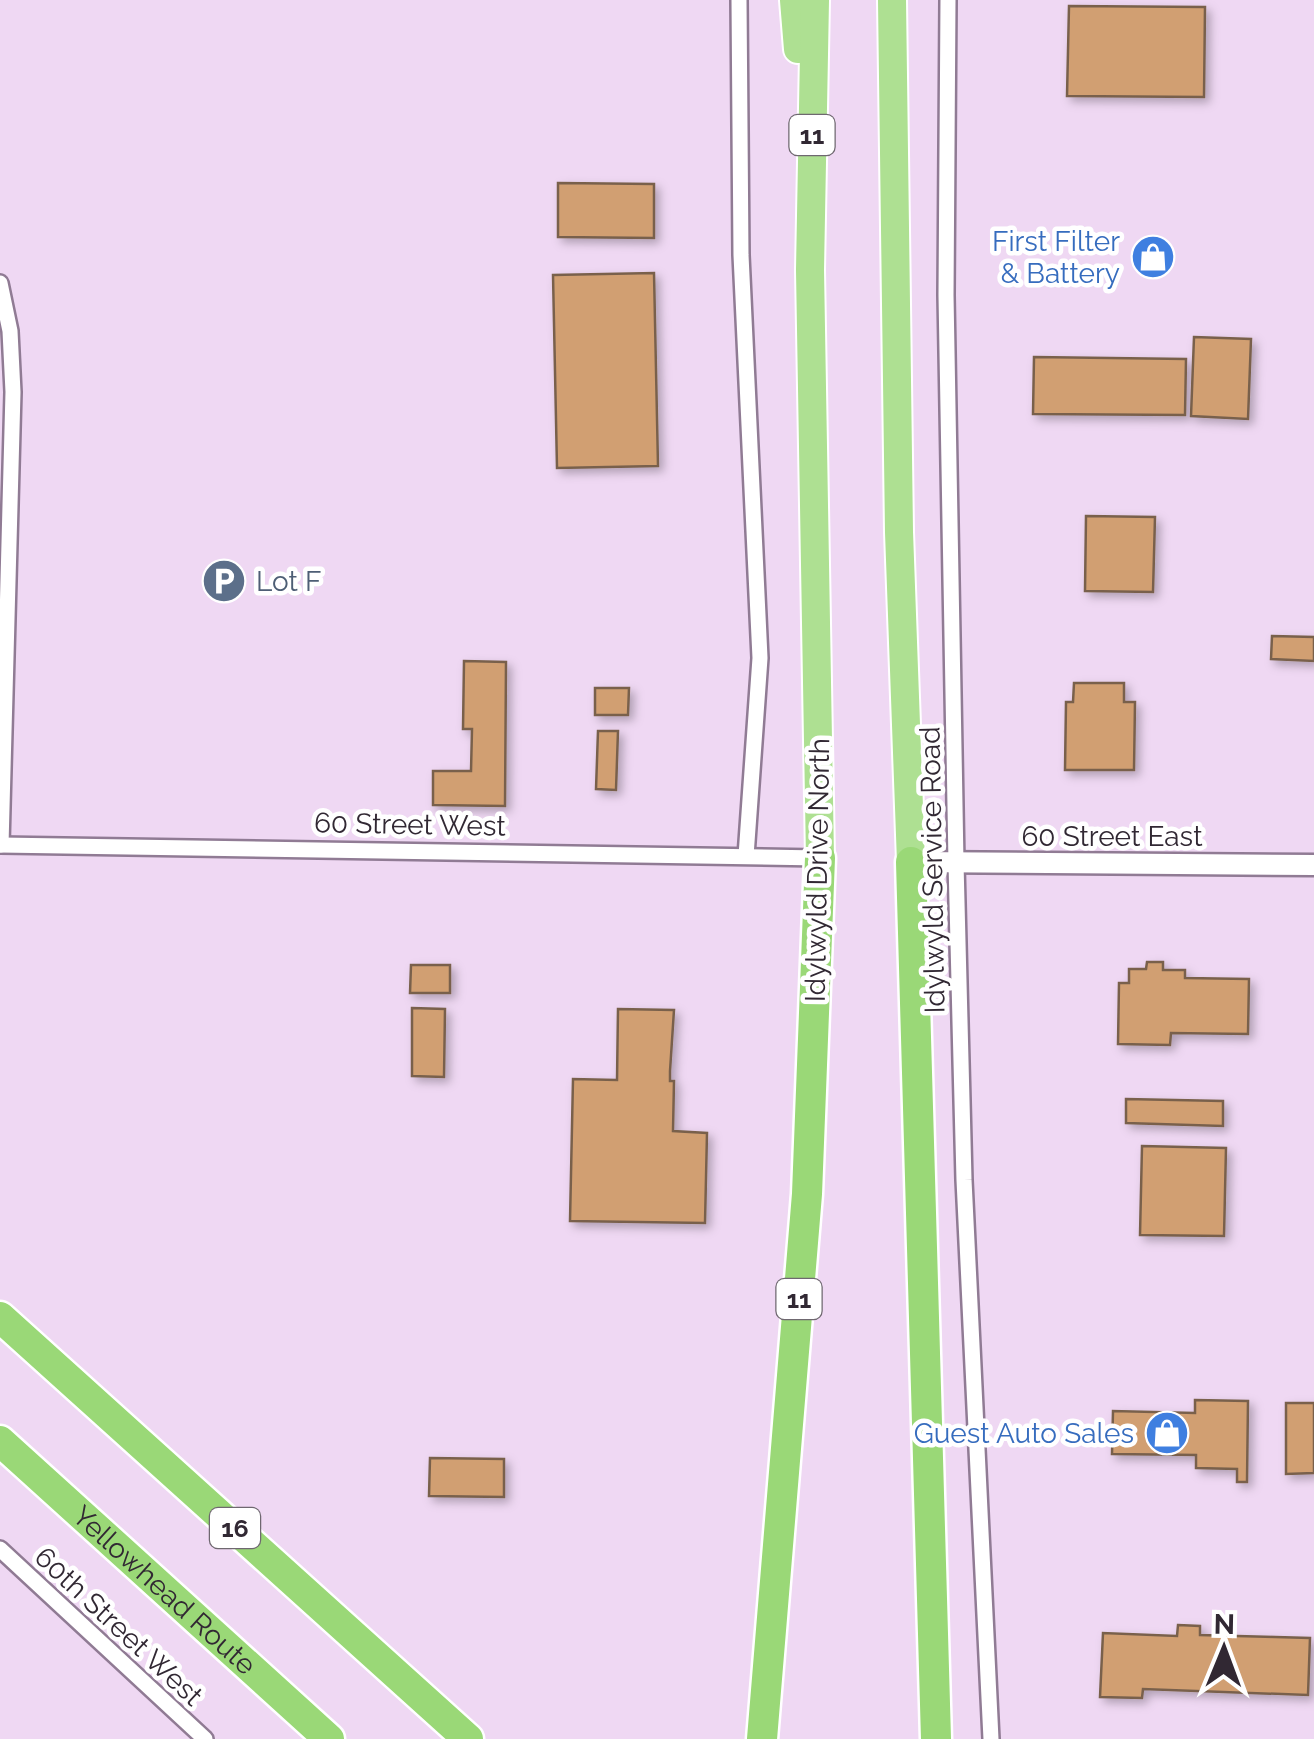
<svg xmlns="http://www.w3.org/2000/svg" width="1314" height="1739" font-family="Raleway,sans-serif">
	<defs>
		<filter id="shadow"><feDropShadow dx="4.5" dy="4.5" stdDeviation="5" flood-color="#0004"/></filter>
	</defs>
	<rect width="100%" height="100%" fill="#efd8f3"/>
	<g fill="#d19f72" stroke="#79614c" stroke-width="2.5" filter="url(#shadow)">
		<path d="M1069,6L1205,7L1204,97L1067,96Z"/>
		<path d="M558,183L654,184V238L558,237Z"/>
		<path d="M654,273L658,466L557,468L553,275Z"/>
		<path d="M1194,337L1251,339L1248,419L1191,416Z"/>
		<path d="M1034,357L1186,359L1185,415L1033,414Z"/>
		<path d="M1086,516L1155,517L1153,592L1085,591Z"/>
		<path d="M1272,636L1314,637V661L1271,659Z"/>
		<path d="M464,661L506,662L505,806L433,805V771H471L472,729H463Z"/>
		<path d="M1074,683H1124V702H1135L1134,770H1065L1066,702H1073Z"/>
		<path d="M595,688H629L628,715H595Z"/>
		<path d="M598,731H618L616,790L596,789Z"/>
		<path d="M1147,962H1163V970H1185V978L1249,979L1248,1034L1171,1033L1170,1045L1118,1044L1119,983H1129V969H1146Z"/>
		<path d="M411,965H450V993H410Z"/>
		<path d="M412,1008L445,1009L444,1077L412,1076Z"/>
		<path d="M618,1009L674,1010L670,1071V1081H674L673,1131L707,1133L705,1223L570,1221L573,1079L617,1080Z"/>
		<path d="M1126,1099L1223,1101V1126L1126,1123Z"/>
		<path d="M1142,1146L1226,1148L1224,1236L1140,1235Z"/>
		<path d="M1195,1400L1248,1401L1247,1482H1237V1469L1196,1468V1455L1112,1454L1113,1411L1195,1413Z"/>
		<path d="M1286,1403H1314V1473L1286,1474Z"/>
		<path d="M430,1458L504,1459V1497L429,1496Z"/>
		<path d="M1178,1625L1200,1626V1635L1310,1638L1308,1695L1143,1689L1142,1698L1100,1697L1103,1633L1177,1636Z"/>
	</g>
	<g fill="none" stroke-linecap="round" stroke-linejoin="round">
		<g stroke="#907b94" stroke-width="20">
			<g id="minor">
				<path d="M739,0L741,255L760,658L746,856"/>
				<path d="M948,0L946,295L956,863L964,1180L991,1739"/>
				<path d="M0,283L10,331L13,392L1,845"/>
				<path d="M0,845L820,858"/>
				<path d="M0,1549L205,1739"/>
			</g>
		</g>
		<g stroke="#907b94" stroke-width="25">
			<path id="tertiary" d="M911,862L1314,865"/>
		</g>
		<g stroke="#fff" stroke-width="32">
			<g id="trunk">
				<path d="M794,0L798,49"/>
				<path d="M815,0L810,270L820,858"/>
				<path d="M892,0L899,532L911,862"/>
			</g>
		</g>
		<g stroke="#fff" stroke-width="35">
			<g id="motorway">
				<path d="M911,862L936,1739"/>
				<path d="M0,1317L468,1739"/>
				<path id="s1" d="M0,1441L329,1739"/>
				<path d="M762,1739L807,1194L820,858"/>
			</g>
		</g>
		<use href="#minor" stroke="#fff" stroke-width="15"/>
		<use href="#tertiary" stroke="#fff" stroke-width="20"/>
		<use href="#trunk" stroke="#aee092" stroke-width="28"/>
		<use href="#motorway" stroke="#9ad877" stroke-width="30"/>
	</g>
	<defs>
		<g id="shop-disc" transform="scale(2.25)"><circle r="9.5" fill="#3f7fe0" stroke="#fff"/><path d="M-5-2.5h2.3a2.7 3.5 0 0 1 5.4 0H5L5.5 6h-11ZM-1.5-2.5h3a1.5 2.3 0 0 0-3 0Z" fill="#fff"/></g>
		<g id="parking-disc" transform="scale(2.25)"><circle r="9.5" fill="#5c6f8a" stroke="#fff"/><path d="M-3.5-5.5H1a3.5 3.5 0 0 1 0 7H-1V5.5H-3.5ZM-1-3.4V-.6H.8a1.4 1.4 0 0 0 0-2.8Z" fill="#fff"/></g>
	</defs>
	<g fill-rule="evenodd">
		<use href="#shop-disc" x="1153" y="257"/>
		<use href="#parking-disc" x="224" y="581"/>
		<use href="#shop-disc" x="1167" y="1433"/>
	</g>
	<g text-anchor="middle" stroke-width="9" stroke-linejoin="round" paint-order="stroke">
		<g fill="#fff" stroke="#6f6870" stroke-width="2.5">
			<rect x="789.5" y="115" width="45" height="40" rx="8"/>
			<rect x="776.5" y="1279" width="45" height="40" rx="8"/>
			<rect x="210" y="1508" width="50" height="40" rx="8"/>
		</g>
		<g font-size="25" font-weight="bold" fill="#312833">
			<text x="812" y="144">11</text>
			<text x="799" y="1308">11</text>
			<text x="235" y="1537">16</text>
		</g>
		<g font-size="28" fill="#366cbe" stroke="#fff" text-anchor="end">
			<text x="1120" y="251">First Filter<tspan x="1120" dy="32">&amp; Battery</tspan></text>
			<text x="1134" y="1443">Guest Auto Sales</text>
		</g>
		<g font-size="28" fill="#4e5e75" stroke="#fff" text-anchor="start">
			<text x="256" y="591">Lot F</text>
		</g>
		<g font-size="28" fill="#312833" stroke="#fff">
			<text transform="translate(410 824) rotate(1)" y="10">60 Street West</text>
			<text x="1112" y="846">60 Street East</text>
			<text transform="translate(817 870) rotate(-89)" y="10">Idylwyld Drive North</text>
			<text transform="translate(932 870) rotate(-91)" y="10">Idylwyld Service Road</text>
			<text dy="10" stroke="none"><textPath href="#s1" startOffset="222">Yellowhead Route</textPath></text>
			<text transform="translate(119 1626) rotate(43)" y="10">60th Street West</text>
		</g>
	</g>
	<g transform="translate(1224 1649) rotate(1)" stroke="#ffffff" stroke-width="8" paint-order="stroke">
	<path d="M0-8L18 38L0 25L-18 38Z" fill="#312833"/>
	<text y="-15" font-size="28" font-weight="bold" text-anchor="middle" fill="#312833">N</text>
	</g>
</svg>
